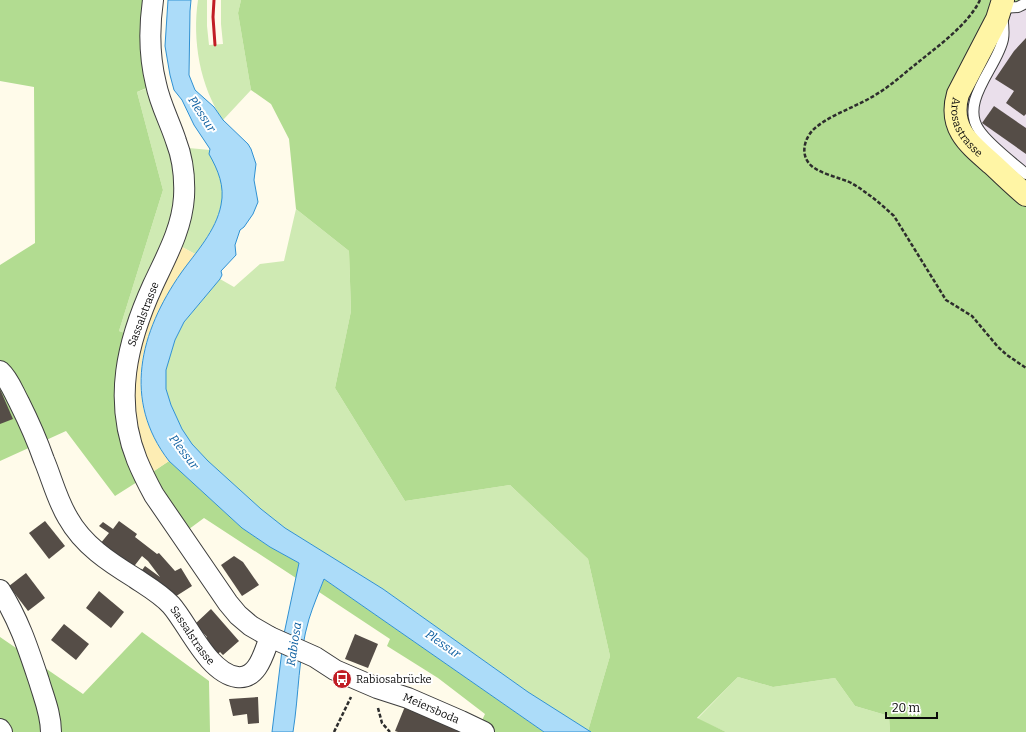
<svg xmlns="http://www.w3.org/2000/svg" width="1026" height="732" font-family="Bitter,serif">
	<rect width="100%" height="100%" fill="#fffbea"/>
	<path fill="#eadfeb" d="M1026,3V195L957,121L1011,8Z"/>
	<g fill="#cfeab3">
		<path d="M198,0H207V26L209,45L223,44L221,24V0H241L238,13L251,90L223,120C200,87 192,40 198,0Z"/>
		<path d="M156,85L178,147L210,150C213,159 218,169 221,179C227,208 212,232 195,254L173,242L133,336L119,331L163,190L137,92Z"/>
		<path d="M296,209L349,251L351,311L335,388L405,501L510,485L588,559L610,656L588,731L528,692L383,589L285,528L261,509L208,461L192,444L182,429L171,405L166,389V370L175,340L184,322L220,279L234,287L260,264L284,261Z"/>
		<path d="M738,677L773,687L835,678L855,706L889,716L890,732H726L697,719Z"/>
	</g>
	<g fill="#b2dc91">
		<path d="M0,0H147L149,87L137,92L163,190L119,331L133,336L145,477L169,461L242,528L270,547L299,563L296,578L204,518L181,535L145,477L115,496L66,431L0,461V265L35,243L34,87L0,81Z"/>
		<path d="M241,0H1026L1011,8L956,115L1026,195V732H890L889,716L855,706L835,678L773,687L738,677L697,718L726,732H591L588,731L610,656L588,559L510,485L405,501L335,388L351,311L349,251L296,209L289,139L271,104L251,90L238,13Z"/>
		<path d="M324,579L544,732H484L478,729L485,714L438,678L387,646L390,639L319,592Z"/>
		<path d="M142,632L209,681L210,732H0V637L83,694Z"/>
	</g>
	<path fill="#fdedb4" d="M173,242L195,254C147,318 114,389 169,461L145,477L125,383Z"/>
	<path fill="#acdcf9" stroke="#3091d3" d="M168,0H191L190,11L189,75L195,90L214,107L223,120L248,144L251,149L256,164L254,180L258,202L253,214L244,227L240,230L235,245L236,255L221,271L222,275L220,279L184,322L175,340L166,370V389L171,405L182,429L192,444L208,461L261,509L285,528L383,589L528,692L591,732H544L324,579C319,592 313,606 309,619C298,656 299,695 293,732H272L284,634L299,563L270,547L242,528L169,461C122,400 140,332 181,273C196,252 216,231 221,205C225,186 218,170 209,154L210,149L194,125L182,100L174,90L170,75L165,46Z"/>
	<g fill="#554d47">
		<path d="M1026,38V114L1024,116L1006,103L1014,91L995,79L1014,51Z"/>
		<path d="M994,106L1026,128V154L982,123Z"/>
		<path d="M0,389L13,419L0,424Z"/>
		<path d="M45,521L65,546L49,559L29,533Z"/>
		<path d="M119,521L137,534L135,537L157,554L159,553L175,571L181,568L192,586L170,600L140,573L145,566L160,577L148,561L142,556L132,569L100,544L109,533L99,526L103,522L113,529Z"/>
		<path d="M234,556L243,562L259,585L242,596L221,565Z"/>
		<path d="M26,573L45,598L28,611L9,586Z"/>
		<path d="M99,591L124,612L111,628L86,608Z"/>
		<path d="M211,609L239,641L223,655L220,652L216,656L203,641L207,637L195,624Z"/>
		<path d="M64,624L89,644L76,660L51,640Z"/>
		<path d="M355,634L378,644L368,668L345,659Z"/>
		<path d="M258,697L259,723L248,724L247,714L233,716L229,699Z"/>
		<path d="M406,704L470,732H398L395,731Z"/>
	</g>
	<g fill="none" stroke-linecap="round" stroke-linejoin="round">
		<g stroke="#3e3e3e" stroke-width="12">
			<path id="service" d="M1026,3L1018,7L1001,8C1002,18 1005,29 1003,39C998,66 959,101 979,130C988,144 1013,163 1026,174"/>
		</g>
		<g stroke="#3e3e3e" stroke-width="22">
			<g id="minor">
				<path id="s1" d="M153,0C149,28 149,56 156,84C160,104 170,122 176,141C183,159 185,178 184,197C182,229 166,257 153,285C127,342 113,400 137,460C142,472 148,484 154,495L228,603L238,615L251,626L270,637L315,657L335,670L377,688L408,698L461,721L484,732"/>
				<path id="s2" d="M0,371C9,379 13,391 19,402C28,420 37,440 44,460C52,479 57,500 68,518C83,545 109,562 135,578C147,586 161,594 171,605C188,624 208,673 237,677C258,680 264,652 270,637"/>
				<path d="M0,590C19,620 28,648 39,681C44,698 51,714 51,732"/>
				<path d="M0,729L2,732"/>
			</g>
		</g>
		<g stroke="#2d2d2d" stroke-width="24">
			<g id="secondary">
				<path id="s3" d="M1003,0L997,19L958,94C948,128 969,144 992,164C1003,174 1014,185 1026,195"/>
			</g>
		</g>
		<g stroke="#2d2d2d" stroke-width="2.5" stroke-dasharray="4 2" stroke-linecap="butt">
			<path d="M980,0C968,25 938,46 916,64C901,76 887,89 870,98C853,108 825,117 812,131C805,139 801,152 808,162C816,174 841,177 853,184C868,193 881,204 894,216L946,300L972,316L998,347L1007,355L1026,368"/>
			<path d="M378,708L382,723L390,732"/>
			<path d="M334,732L351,697"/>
		</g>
		<use href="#service" stroke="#fff" stroke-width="10"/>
		<use href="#minor" stroke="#fff" stroke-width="20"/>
		<use href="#secondary" stroke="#fff5a5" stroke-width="22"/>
		<path stroke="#c11e25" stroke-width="3" d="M214,0L213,17L215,45"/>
	</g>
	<defs>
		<g id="bus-disc" transform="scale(1)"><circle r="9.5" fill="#c11e25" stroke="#fff"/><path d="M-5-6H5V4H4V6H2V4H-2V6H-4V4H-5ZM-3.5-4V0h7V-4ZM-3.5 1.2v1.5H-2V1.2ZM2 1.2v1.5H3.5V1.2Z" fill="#fff"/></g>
	</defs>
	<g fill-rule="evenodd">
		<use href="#bus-disc" x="342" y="679"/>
	</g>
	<g text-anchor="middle" stroke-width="4" stroke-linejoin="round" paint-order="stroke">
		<g font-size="11" fill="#0b0b0b" stroke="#fff">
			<text dy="4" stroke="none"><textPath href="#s3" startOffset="141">Arosastrasse</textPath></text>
			<text transform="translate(143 314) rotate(-69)" y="4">Sassalstrasse</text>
			<text dy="4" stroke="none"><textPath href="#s2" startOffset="336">Sassalstrasse</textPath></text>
			<text dy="4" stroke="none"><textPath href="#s1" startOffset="878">Meiersboda</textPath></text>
		</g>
		<g font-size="11" fill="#0b0b0b" stroke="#fff" text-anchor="start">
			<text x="356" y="683">Rabiosabrücke</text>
		</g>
		<g font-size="12" font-style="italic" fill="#1061a2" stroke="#fff">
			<text transform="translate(202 114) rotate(57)" y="4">Plessur</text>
			<text transform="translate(184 452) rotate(53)" y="4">Plessur</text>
			<text transform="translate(294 644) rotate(-81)" y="4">Rabiosa</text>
			<text transform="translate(443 644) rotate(35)" y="4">Plessur</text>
		</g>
	</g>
	<path d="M886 712v6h51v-6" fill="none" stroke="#0b0b0b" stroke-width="2"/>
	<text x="892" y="712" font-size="12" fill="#0b0b0b" stroke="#ffffff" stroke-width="3" paint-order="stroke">20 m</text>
</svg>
